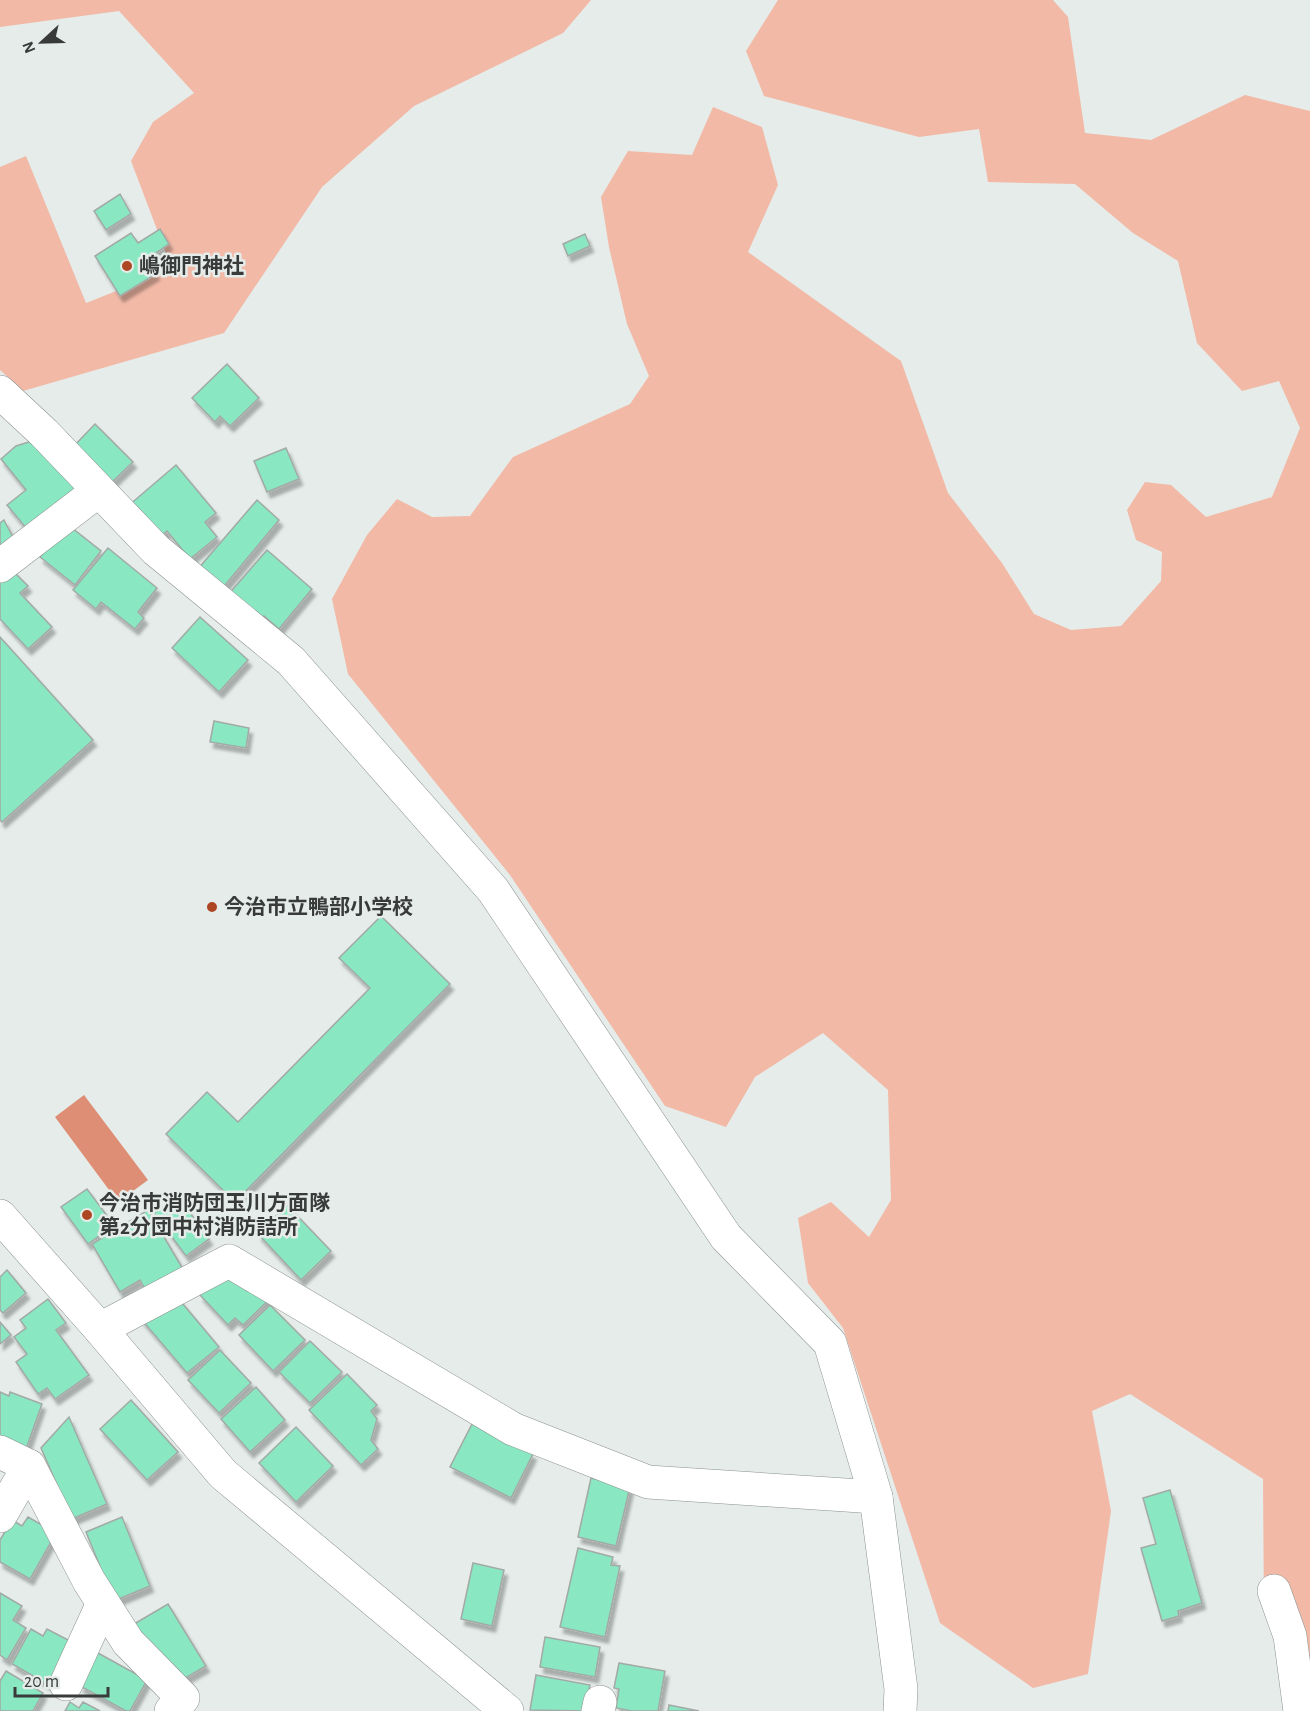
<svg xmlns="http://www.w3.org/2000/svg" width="1310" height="1711" font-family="'Alegreya Sans','Noto Sans JP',sans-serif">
	<defs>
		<filter id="shadow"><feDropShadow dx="3.5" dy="6" stdDeviation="1.5" flood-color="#0004"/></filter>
	</defs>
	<rect width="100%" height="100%" fill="#e5ece9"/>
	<g fill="#f2b9a7">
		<path d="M0,0H591L563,33L414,106L322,187L224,333L23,391L0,370V167L26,156L86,303L172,269L131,161L153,122L194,93L119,11L0,27Z"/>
		<path d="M778,0H1053L1068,17L1085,133L1151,140L1245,95L1310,111V1703L1264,1614L1263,1479L1130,1394L1092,1411L1111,1511L1088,1674L1033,1688L940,1623L843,1328L808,1283L798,1218L831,1202L869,1237L891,1200L888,1090L823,1033L755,1077L726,1127L665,1106L510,875L348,674L332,599L367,535L397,499L432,517L470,516L513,457L630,404L649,376L627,324L609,247L601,197L628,151L692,155L713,107L762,127L778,185L748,252L901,361L948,493L1002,563L1034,614L1071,630L1121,626L1161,581L1162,552L1136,540L1127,510L1145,482L1171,485L1206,517L1272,497L1300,428L1279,381L1242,391L1197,343L1178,261L1133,233L1075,184L988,182L979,129L919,137L764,96L746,51Z"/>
	</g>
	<path fill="#de8e74" d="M84,1095L148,1180L118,1202L55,1117Z"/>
	<g fill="#89e7c2" stroke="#a2a9a6" stroke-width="1.5" filter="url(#shadow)">
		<path d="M120,194L131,214L106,230L94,211Z"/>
		<path d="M160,229L169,244L147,259L156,274L120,296L95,256L131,233L138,243Z"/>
		<path d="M585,234L590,246L568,256L563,244Z"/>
		<path d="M227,364L259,398L230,426L220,416L215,422L192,398Z"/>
		<path d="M95,424L133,462L109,485L72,448Z"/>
		<path d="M38,439L82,493L31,534L7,505L26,490L1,459L16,446Z"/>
		<path d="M286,448L299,479L267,492L254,461Z"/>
		<path d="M176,465L216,513L205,522L217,537L190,559L167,531L157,540L128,506Z"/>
		<path d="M257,500L279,520L221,590L197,570Z"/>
		<path d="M4,520L16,543L0,554V523Z"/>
		<path d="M67,524L101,551L75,585L40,557Z"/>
		<path d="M108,548L157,588L138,612L144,618L135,629L101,602L96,609L73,590Z"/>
		<path d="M267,550L312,589L279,629L264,616L258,623L227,596Z"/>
		<path d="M8,566L28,586L20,593L52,627L28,649L0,619V574Z"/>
		<path d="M200,617L248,660L219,692L172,648Z"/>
		<path d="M0,637L93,740L2,822L0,820Z"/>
		<path d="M214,721L249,728L246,748L210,742Z"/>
		<path d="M381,916L450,984L235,1202L166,1134L207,1092L238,1122L370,988L339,958Z"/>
		<path d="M87,1189L114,1225L88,1244L61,1207Z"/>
		<path d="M178,1196L209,1239L186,1256L154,1213Z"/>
		<path d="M287,1205L331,1251L301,1280L258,1234Z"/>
		<path d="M148,1210L183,1269L146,1291L140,1280L120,1292L92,1244Z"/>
		<path d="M226,1269L247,1291L259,1280L274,1295L243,1325L235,1318L228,1325L200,1295Z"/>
		<path d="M7,1270L26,1293L3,1313L0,1310V1277Z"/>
		<path d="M173,1292L219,1347L187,1373L141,1319Z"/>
		<path d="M48,1299L66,1323L56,1330L89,1375L55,1399L47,1388L38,1394L16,1362L27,1354L14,1337L26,1328L20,1320Z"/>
		<path d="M270,1305L305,1340L273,1371L239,1335Z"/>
		<path d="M0,1322L11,1335L0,1344Z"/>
		<path d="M310,1341L342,1372L310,1403L279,1372Z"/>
		<path d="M220,1350L251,1383L219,1413L188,1380Z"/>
		<path d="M347,1374L377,1405L371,1411L377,1419L371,1440L378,1449L361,1465L309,1410Z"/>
		<path d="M256,1387L285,1420L250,1452L221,1419Z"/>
		<path d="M0,1392L9,1396L10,1392L42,1404L25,1452L0,1443Z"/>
		<path d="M131,1400L178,1452L147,1480L100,1429Z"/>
		<path d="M69,1417L107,1504L72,1519L41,1448Z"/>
		<path d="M472,1424L533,1454L511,1498L450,1467Z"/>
		<path d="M296,1427L333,1466L296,1502L259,1463Z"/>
		<path d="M591,1478L630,1487L616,1546L578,1537Z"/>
		<path d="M1170,1490L1202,1603L1178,1611L1179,1616L1162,1621L1141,1548L1156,1544L1143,1498Z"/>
		<path d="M28,1517L56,1533L30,1579L0,1562V1540L12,1520L22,1526Z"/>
		<path d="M122,1517L150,1586L114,1601L86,1532Z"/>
		<path d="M578,1548L613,1557L611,1565L620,1566L605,1637L560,1627Z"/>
		<path d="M473,1563L504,1570L492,1626L461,1619Z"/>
		<path d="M0,1593L22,1606L13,1620L26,1628L7,1660L0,1655Z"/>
		<path d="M168,1604L206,1666L177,1683L134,1624Z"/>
		<path d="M31,1629L43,1636L47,1629L72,1642L49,1685L12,1664Z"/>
		<path d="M545,1637L600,1647L595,1677L540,1667Z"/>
		<path d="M98,1653L147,1680L130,1711H126L80,1686Z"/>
		<path d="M619,1663L665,1671L658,1711H632L616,1708L619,1689L614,1688Z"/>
		<path d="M6,1671L43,1693L33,1711H0V1681Z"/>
		<path d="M536,1675L590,1685L585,1711L530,1710Z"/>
		<path d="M70,1702L79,1708L83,1702L100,1711H65Z"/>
		<path d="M669,1705L699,1711H668Z"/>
	</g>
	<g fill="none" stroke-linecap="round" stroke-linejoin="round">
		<g stroke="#8b928f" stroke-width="34">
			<g id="minor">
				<path d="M0,392L44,433L156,550L291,661L493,890L726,1237L830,1343L876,1497L901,1689L900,1711"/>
				<path d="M0,566L98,491"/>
				<path d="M0,1216L100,1329L223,1474L507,1711"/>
				<path d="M100,1329L229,1261L513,1429L648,1482L876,1497"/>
				<path d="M0,1452L29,1466L89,1581L128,1642L183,1698L171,1711"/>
				<path d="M0,1516L29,1466"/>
				<path d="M1274,1591L1290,1636L1300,1711"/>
				<path d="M66,1684L103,1603"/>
				<path d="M598,1711L600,1702"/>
			</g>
		</g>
		<use href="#minor" stroke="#fff" stroke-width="33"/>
	</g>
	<g fill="#ad4622" stroke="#e5ece9" stroke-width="2">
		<circle cx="127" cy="266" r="6"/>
		<circle cx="212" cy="907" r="6"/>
		<circle cx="87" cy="1215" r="6"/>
	</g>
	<g text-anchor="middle" stroke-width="5" stroke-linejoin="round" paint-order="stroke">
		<g font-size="21" font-weight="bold" fill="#383b3a" stroke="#e5ece9" text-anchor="start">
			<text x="139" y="273">嶋御門神社</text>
			<text x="224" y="914">今治市立鴨部小学校</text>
			<text x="99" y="1210">今治市消防団玉川方面隊<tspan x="99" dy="24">第2分団中村消防詰所</tspan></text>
		</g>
	</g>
	<g transform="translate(42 42) rotate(248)" stroke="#e5ece9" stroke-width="4.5" paint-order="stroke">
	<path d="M0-4.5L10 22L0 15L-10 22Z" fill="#383b3a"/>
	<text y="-9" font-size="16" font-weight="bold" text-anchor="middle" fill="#383b3a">N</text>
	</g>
	<path d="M15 1687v9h93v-9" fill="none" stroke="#383b3a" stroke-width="3"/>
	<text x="24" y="1687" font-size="18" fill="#383b3a" stroke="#e5ece9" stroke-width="4.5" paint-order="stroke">20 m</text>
</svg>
